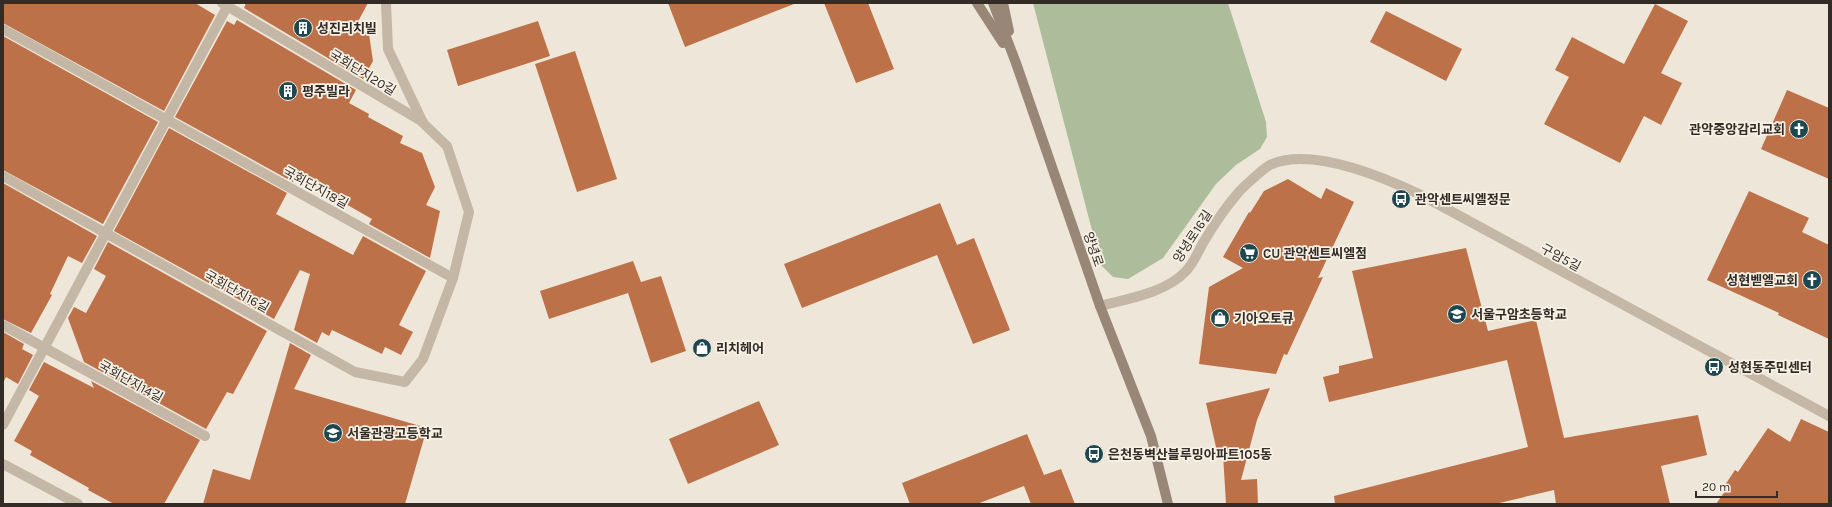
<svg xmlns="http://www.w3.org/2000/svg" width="1832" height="507" font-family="Karla,'Noto Sans KR',sans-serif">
	<rect width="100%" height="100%" fill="#eee6d8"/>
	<path fill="#adbc9a" d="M1033,3H1228L1266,122L1267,137L1260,149L1236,165L1216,184L1163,258L1128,279L1113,277L1101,265Z"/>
	<g fill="#bc7149">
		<path d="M3,3H195L215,15L164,111L3,23Z"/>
		<path d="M246,3H368L355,27L369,34L373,61L363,79L244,8Z"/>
		<path d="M668,3H794V4L685,47Z"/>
		<path d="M824,3H868L894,69L856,83Z"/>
		<path d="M1655,4L1688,21L1661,73L1682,83L1661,125L1644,116L1620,163L1544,124L1569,77L1555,70L1572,37L1624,64Z"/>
		<path d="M1386,11L1462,49L1446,81L1370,42Z"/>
		<path d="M237,20L356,90L349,103L369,114L368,117L403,136L400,143L422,153L435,187L426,205L440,211L430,258L369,224L372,219L337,199L338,197L296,175L293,182L175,117L227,21L234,25Z"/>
		<path d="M538,21L550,56L458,86L447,50Z"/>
		<path d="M3,36L158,122L103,224L3,170Z"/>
		<path d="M575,51L617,179L577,192L535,64Z"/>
		<path d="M1787,90L1829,108V179L1761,149Z"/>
		<path d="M169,128L287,193L276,214L353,255L363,236L426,271L399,325L413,332L401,355L385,347L382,354L332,330L329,336L322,332L317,343L294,330L310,274L300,270L274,319L114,231Z"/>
		<path d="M1288,179L1321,199L1326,188L1354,202L1318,278L1323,277L1287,355L1284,354L1276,374L1199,364L1209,287L1243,268L1223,257L1249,212L1250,213L1264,191Z"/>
		<path d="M3,183L97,236L82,263L68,256L50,294L52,295L31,333L3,319Z"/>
		<path d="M1749,191L1809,218L1802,232L1829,245V339L1778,315L1779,313L1707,280Z"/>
		<path d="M940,203L957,245L974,238L1010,330L973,344L937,255L802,308L784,264Z"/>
		<path d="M108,242L267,331L233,394L227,392L206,429L84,362L68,318L74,307L86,313L106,276L94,269Z"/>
		<path d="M1466,248L1488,331L1536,320L1564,438L1698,415L1707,455L1661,466L1670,504H1556L1554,490L1495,504H1335L1334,496L1528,447L1507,360L1329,402L1323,377L1339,373V366L1373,358L1352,271Z"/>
		<path d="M633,261L641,282L661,276L686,351L651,363L628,293L549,319L540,291Z"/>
		<path d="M3,332L24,344L22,349L33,355L18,384L6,377L3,383Z"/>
		<path d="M290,343L311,355L294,389L427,428L405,504H203L213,469L250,480Z"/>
		<path d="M44,362L94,388L91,381L200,440L164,504H114L88,490L89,488L30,455L32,451L14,441L39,396L29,390Z"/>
		<path d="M1270,388L1257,420L1241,480L1257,479L1258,504H1226L1223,454L1218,456L1206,403Z"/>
		<path d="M759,401L779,445L688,484L669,439Z"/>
		<path d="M1801,419L1829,432V504H1716L1726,490L1723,488L1735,470L1738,472L1768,428L1790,442Z"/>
		<path d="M1027,434L1044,475L1061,469L1075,504H1031L1024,486L977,504H910L902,483Z"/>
	</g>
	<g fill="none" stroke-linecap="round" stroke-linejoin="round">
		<g stroke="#c5b7a5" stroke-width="10">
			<path d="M222,3L423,122"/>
			<path d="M3,29L453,278"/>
			<path d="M3,176L355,372L405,382L423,359L453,278L469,212L447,146L423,123L388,49L386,3"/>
			<path d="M1100,306C1127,299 1166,293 1186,271C1193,264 1198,252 1203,243C1213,226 1225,208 1238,193C1243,187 1264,168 1270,165C1311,146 1383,177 1421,195L1829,416"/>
			<path d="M3,325L205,436"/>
			<path d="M3,425L229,3"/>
			<path d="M3,464L78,504"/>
		</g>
		<g stroke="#988777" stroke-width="10">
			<path d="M977,3L1003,43"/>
			<path d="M993,3L1016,63L1100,306L1151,436L1168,504"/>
			<path d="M1003,3L1009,31"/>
		</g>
	</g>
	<defs>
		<g id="building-disc" transform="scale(1)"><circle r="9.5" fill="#1f474f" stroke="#f7f0e4"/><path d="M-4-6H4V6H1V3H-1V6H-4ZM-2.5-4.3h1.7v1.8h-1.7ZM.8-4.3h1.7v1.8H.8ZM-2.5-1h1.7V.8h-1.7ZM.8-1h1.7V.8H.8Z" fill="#fff"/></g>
		<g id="church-disc" transform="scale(1)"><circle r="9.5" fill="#1f474f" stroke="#f7f0e4"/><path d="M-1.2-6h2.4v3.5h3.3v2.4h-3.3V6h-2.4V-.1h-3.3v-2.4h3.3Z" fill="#fff"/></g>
		<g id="bus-disc" transform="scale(1)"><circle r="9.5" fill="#1f474f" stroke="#f7f0e4"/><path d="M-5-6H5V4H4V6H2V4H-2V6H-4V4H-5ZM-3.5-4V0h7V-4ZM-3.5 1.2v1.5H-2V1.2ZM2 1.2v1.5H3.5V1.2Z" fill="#fff"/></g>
		<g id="supermarket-disc" transform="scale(1)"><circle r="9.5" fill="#1f474f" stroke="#f7f0e4"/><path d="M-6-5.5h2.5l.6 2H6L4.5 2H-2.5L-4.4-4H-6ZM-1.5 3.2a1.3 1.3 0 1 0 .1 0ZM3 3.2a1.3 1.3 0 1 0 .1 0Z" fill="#fff"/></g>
		<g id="school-disc" transform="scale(1)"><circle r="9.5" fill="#1f474f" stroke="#f7f0e4"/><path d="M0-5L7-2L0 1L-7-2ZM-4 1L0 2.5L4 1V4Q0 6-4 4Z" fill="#fff"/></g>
		<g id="shop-disc" transform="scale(1)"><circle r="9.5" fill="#1f474f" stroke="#f7f0e4"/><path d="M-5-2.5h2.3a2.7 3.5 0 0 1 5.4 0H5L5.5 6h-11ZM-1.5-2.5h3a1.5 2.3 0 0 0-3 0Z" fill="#fff"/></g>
	</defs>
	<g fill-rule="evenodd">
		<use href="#building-disc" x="303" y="28"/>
		<use href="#building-disc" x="288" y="91"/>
		<use href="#church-disc" x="1799" y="129"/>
		<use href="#bus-disc" x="1401" y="199"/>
		<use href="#supermarket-disc" x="1249" y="253"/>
		<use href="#church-disc" x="1812" y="280"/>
		<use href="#school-disc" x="1457" y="314"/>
		<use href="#shop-disc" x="1220" y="318"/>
		<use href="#shop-disc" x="702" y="348"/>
		<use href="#bus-disc" x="1714" y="367"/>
		<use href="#school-disc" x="333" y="433"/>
		<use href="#bus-disc" x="1094" y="454"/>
	</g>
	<g text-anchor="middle" stroke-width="3.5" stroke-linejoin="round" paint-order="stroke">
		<g font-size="13" font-weight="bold" fill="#322b26" stroke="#f7f0e4" text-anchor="start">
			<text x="317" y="33">성진리치빌</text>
			<text x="302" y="96">평주빌라</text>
			<text x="1785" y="134" text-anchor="end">관악중앙감리교회</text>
			<text x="1415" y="204">관악센트씨엘정문</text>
			<text x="1263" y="258">CU 관악센트씨엘점</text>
			<text x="1798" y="285" text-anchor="end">성현벧엘교회</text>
			<text x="1471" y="319">서울구암초등학교</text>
			<text x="1234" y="323">기아오토큐</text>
			<text x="716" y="353">리치헤어</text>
			<text x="1728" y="372">성현동주민센터</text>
			<text x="347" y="438">서울관광고등학교</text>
			<text x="1108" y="459">은천동벽산블루밍아파트105동</text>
		</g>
		<g font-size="13" fill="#322b26" stroke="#f7f0e4">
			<text transform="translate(363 72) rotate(31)" y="5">국회단지20길</text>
			<text transform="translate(316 187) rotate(29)" y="5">국회단지18길</text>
			<text transform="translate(1192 236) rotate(-57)" y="5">양녕로16길</text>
			<text transform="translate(1094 249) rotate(71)" y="5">양녕로</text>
			<text transform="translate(1561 257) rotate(28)" y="5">구암5길</text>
			<text transform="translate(237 291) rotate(29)" y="5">국회단지16길</text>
			<text transform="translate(131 381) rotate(29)" y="5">국회단지14길</text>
		</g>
	</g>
	<rect width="1832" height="507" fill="none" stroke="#322b26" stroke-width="8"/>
	<path d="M1696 491v6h81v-6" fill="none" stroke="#322b26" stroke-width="2"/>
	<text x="1702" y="491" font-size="12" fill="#322b26" stroke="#f7f0e4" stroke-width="3" paint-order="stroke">20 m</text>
</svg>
